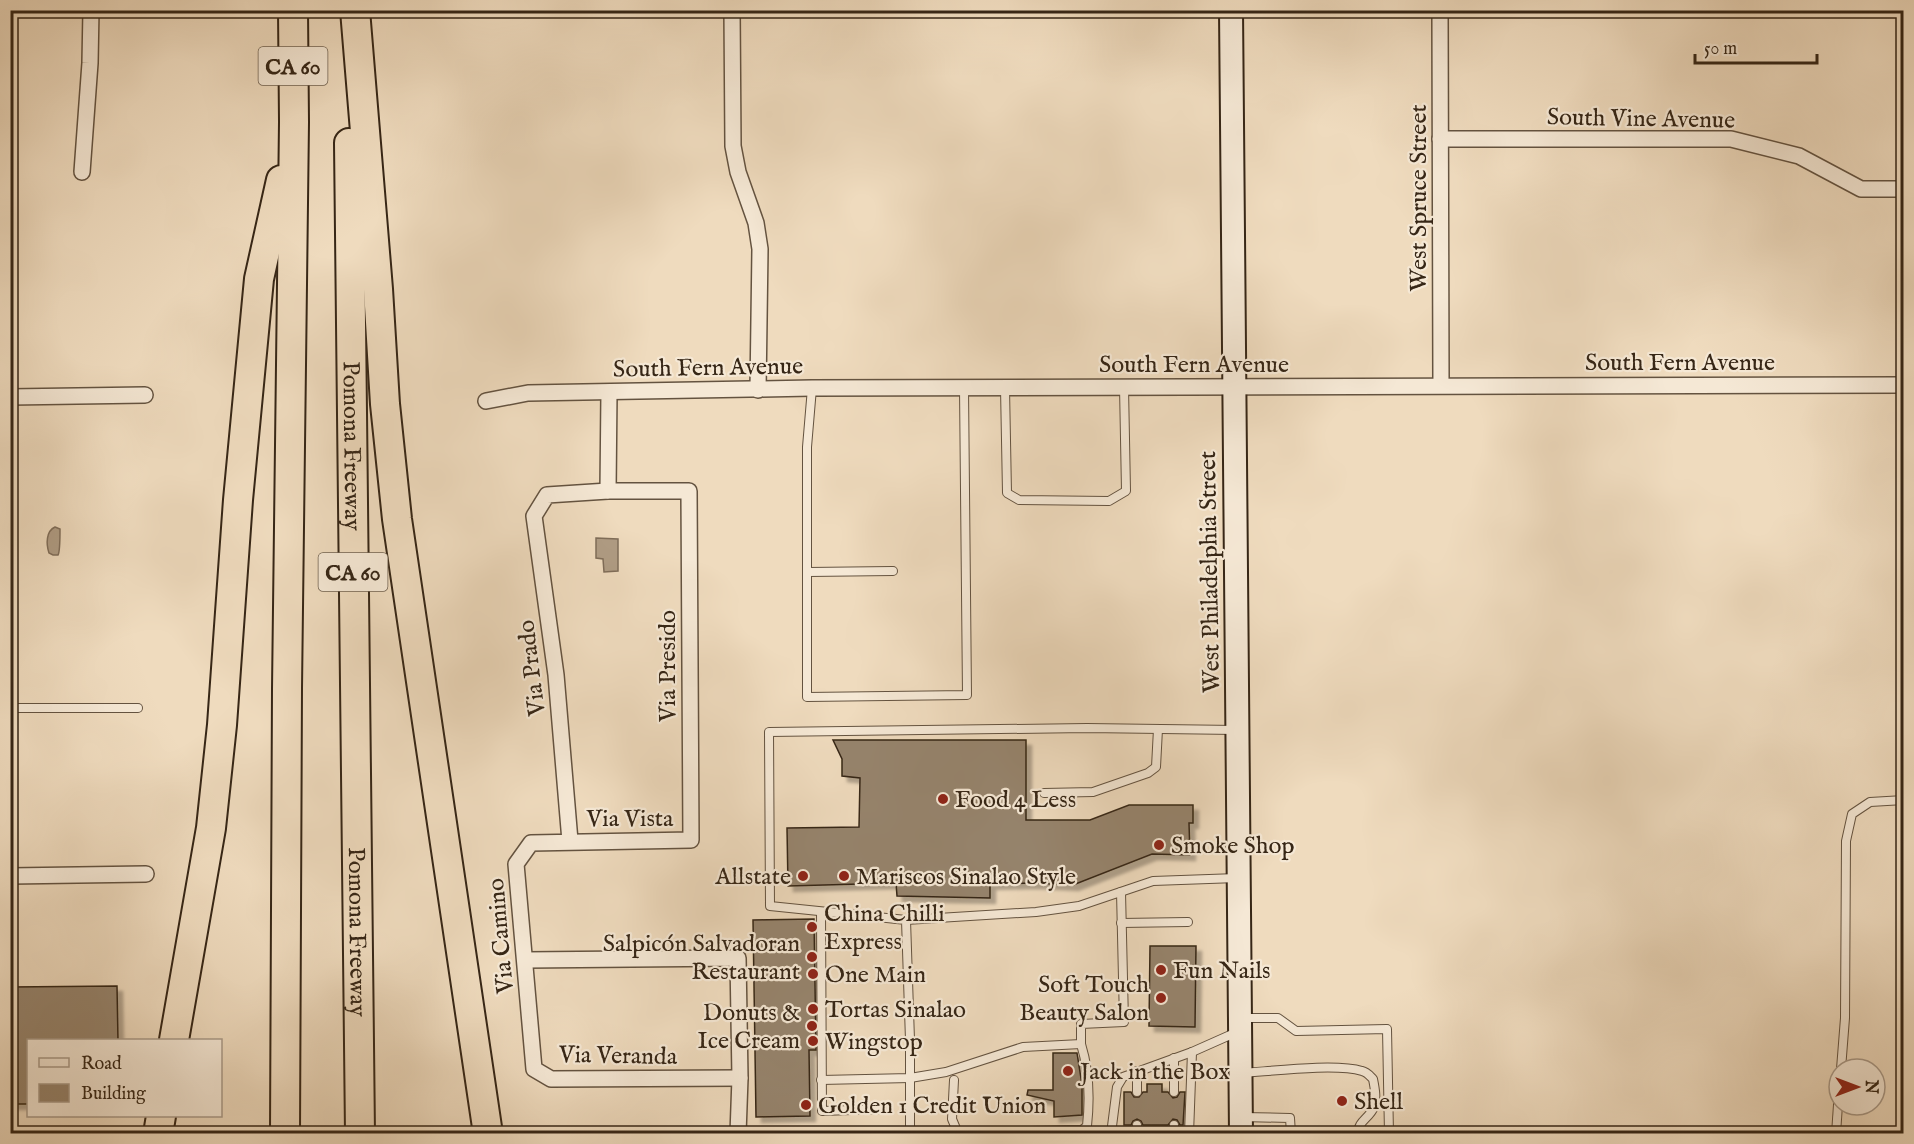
<svg xmlns="http://www.w3.org/2000/svg" width="1914" height="1144" font-family="'IM FELL English',serif">
	<defs>
		<filter id="shadow"><feDropShadow dx="5.5" dy="5.5" stdDeviation="1.5" flood-color="#0004"/></filter>
	</defs>
	<rect width="100%" height="100%" fill="#efdbbe"/>
	<filter id="stains"><feTurbulence type="fractalNoise" baseFrequency=".00333" numOctaves="4"/><feColorMatrix values="0 0 0 0 .2 0 0 0 0 .09 0 0 0 0 .02 0 0 0 .5 -.17"/></filter>
	<radialGradient id="worn" r=".72"><stop offset=".6" stop-color="#630" stop-opacity="0"/><stop offset="1" stop-color="#630" stop-opacity=".3"/></radialGradient>
	<g fill="#b09d85" stroke="#7f6d59" stroke-width="1.5">
		<path d="M55,527L60,529C60,533 60,552 58,555H53L49,553C46,544 46,531 55,527Z"/>
		<path d="M596,538L618,539V571L604,572L603,559L596,558Z"/>
	</g>
	<g fill="#96846d" stroke="#362616" stroke-width="1.5" filter="url(#shadow)">
		<path d="M833,740H1026V820H1090L1129,805H1193V823H1189L1190,855L1152,854L1073,885L1034,883L990,884V898L897,896L896,883L788,886L787,828L859,827L860,778L842,776V759Z"/>
		<path d="M814,919L816,1050H809L810,1116L756,1117L753,920Z"/>
		<path d="M1150,946H1196L1195,1027L1149,1026Z"/>
		<path d="M117,986L118,1041H28V1104H10V987Z"/>
		<path d="M1053,1053H1077L1082,1085V1115L1054,1117V1101L1027,1095L1028,1090H1053Z"/>
		<path d="M1147,1084H1162V1092H1168L1173,1098L1177,1097L1180,1092H1185L1183,1125H1180L1177,1120L1173,1119L1168,1125H1143L1141,1121L1137,1119L1133,1121L1131,1125H1124V1092H1131L1134,1097H1139L1143,1092H1147Z"/>
	</g>
	<g fill="none" stroke-linecap="round" stroke-linejoin="round">
		<g stroke="#645340" stroke-width="10">
			<g id="lane">
				<path d="M812,388L807,447V697L967,695L964,388"/>
				<path d="M1005,388L1007,493L1019,500L1109,501L1126,491L1124,387"/>
				<path d="M808,572L893,571"/>
				<path d="M10,708H138"/>
				<path d="M1044,793L1093,792L1148,773L1156,767L1158,729"/>
				<path d="M821,912L822,1111L882,1109"/>
				<path d="M906,920L1036,912L1079,906L1153,881L1237,878"/>
				<path d="M1121,923L1188,922"/>
				<path d="M1243,1018H1278L1296,1031L1387,1029L1389,1134"/>
				<path d="M1841,1069L1845,1018L1846,841L1852,814L1870,802L1904,800"/>
				<path d="M1244,1073C1273,1071 1336,1063 1362,1071C1367,1072 1370,1076 1373,1079C1375,1089 1377,1099 1373,1109C1368,1119 1358,1121 1358,1134"/>
				<path d="M821,1080L910,1078L946,1072L1023,1047L1081,1044V1024L1124,1022L1121,892"/>
				<path d="M954,1080L952,1119L957,1131L971,1132L1082,1130L1087,1126C1090,1099 1089,1070 1081,1044"/>
				<path d="M1137,1092V1071"/>
				<path d="M1174,1092V1058"/>
				<path d="M1242,1117L1290,1118L1291,1134"/>
				<path d="M1137,1125L1138,1134"/>
				<path d="M1174,1125V1134"/>
				<path d="M21,1134H66"/>
				<path d="M910,1134V1040L906,920L770,906L769,732L1087,728L1236,730"/>
				<path d="M1111,1134L1117,1087L1123,1077L1192,1052L1237,1032"/>
				<path d="M1189,1134L1192,1052"/>
				<path d="M1836,1134L1839,1090"/>
			</g>
		</g>
		<g stroke="#645340" stroke-width="18">
			<g id="street">
				<path d="M732,10L733,146L738,172L756,223L760,249L758,390"/>
				<path d="M1440,10L1441,385"/>
				<path d="M1440,139H1731L1799,156L1861,189H1904"/>
				<path d="M82,172L90,63L91,10"/>
				<path d="M10,397L145,395"/>
				<path d="M486,401L528,393L812,388L1904,385"/>
				<path d="M608,491L609,392"/>
				<path d="M570,841L556,675L534,516L547,495L608,491H689L691,840L531,843L516,864L534,1069L551,1079L740,1078"/>
				<path d="M10,876L146,874"/>
				<path d="M526,960L738,958L740,1078L738,1134"/>
			</g>
		</g>
		<g stroke="#362616" stroke-width="26">
			<path id="secondary" d="M1231,10L1241,1134"/>
		</g>
		<g stroke="#362616" stroke-width="32">
			<g id="highway">
				<path d="M355,10L378,289L385,404L397,519L488,1134"/>
				<path id="s1" d="M349,143L360,1134"/>
				<path d="M174,1040L211,828L222,725L238,500L259,279L281,180"/>
				<path d="M158,1134L161,1116"/>
				<path d="M285,1134L287,689L294,122L293,10"/>
			</g>
		</g>
		<use href="#lane" stroke="#f5e8d5" stroke-width="8"/>
		<use href="#street" stroke="#f5e8d5" stroke-width="15"/>
		<use href="#secondary" stroke="#f5e8d5" stroke-width="22"/>
		<use href="#highway" stroke="#efdbbe" stroke-width="28"/>
	</g>
	<g fill="#8f2418" stroke="#f5e8d5" stroke-width="2">
		<circle cx="943" cy="799" r="6"/>
		<circle cx="1159" cy="845" r="6"/>
		<circle cx="803" cy="876" r="6"/>
		<circle cx="844" cy="876" r="6"/>
		<circle cx="812" cy="927" r="6"/>
		<circle cx="812" cy="957" r="6"/>
		<circle cx="1161" cy="970" r="6"/>
		<circle cx="813" cy="974" r="6"/>
		<circle cx="1161" cy="998" r="6"/>
		<circle cx="813" cy="1009" r="6"/>
		<circle cx="812" cy="1026" r="6"/>
		<circle cx="813" cy="1041" r="6"/>
		<circle cx="1068" cy="1071" r="6"/>
		<circle cx="1342" cy="1101" r="6"/>
		<circle cx="806" cy="1105" r="6"/>
	</g>
	<g text-anchor="middle" stroke-width="4.5" stroke-linejoin="round" paint-order="stroke">
		<g fill="#f5e8d5" stroke="#6f604f" stroke-width="1.5">
			<rect x="258.5" y="47" width="69" height="38" rx="4.5"/>
			<rect x="318.5" y="553" width="69" height="38" rx="4.5"/>
		</g>
		<g font-size="22" font-weight="bold" fill="#362616">
			<text x="293" y="74">CA 60</text>
			<text x="353" y="580">CA 60</text>
		</g>
		<g font-size="24" fill="#362616" stroke="#f5e8d5">
			<text transform="translate(1641 118) rotate(1)" y="8">South Vine Avenue</text>
			<text transform="translate(1418 198) rotate(-90)" y="8">West Spruce Street</text>
			<text x="1680" y="370">South Fern Avenue</text>
			<text x="1194" y="372">South Fern Avenue</text>
			<text transform="translate(708 367) rotate(-1)" y="8">South Fern Avenue</text>
			<text dy="8" stroke="none"><textPath href="#s1" startOffset="303">Pomona Freeway</textPath></text>
			<text transform="translate(1209 572) rotate(-91)" y="8">West Philadelphia Street</text>
			<text transform="translate(667 666) rotate(-90)" y="8">Via Presido</text>
			<text transform="translate(531 668) rotate(-97)" y="8">Via Prado</text>
			<text x="630" y="826">Via Vista</text>
			<text dy="8" stroke="none"><textPath href="#s1" startOffset="789">Pomona Freeway</textPath></text>
			<text transform="translate(500 936) rotate(-95)" y="8">Via Camino</text>
			<text transform="translate(618 1055) rotate(1)" y="8">Via Veranda</text>
		</g>
		<g font-size="24" fill="#362616" stroke="#f5e8d5" text-anchor="start">
			<text x="955" y="807">Food 4 Less</text>
			<text x="1171" y="853">Smoke Shop</text>
			<text x="791" y="884" text-anchor="end">Allstate</text>
			<text x="856" y="884">Mariscos Sinalao Style</text>
			<text x="824" y="921">China Chilli<tspan x="824" dy="28">Express</tspan></text>
			<text x="800" y="951" text-anchor="end">Salpicón Salvadoran<tspan x="800" dy="28">Restaurant</tspan></text>
			<text x="1173" y="978">Fun Nails</text>
			<text x="825" y="982">One Main</text>
			<text x="1149" y="992" text-anchor="end">Soft Touch<tspan x="1149" dy="28">Beauty Salon</tspan></text>
			<text x="825" y="1017">Tortas Sinalao</text>
			<text x="800" y="1020" text-anchor="end">Donuts &amp;<tspan x="800" dy="28">Ice Cream</tspan></text>
			<text x="825" y="1049">Wingstop</text>
			<text x="1080" y="1079">Jack in the Box</text>
			<text x="1354" y="1109">Shell</text>
			<text x="818" y="1113">Golden 1 Credit Union</text>
		</g>
	</g>
	<rect width="1914" height="1144" fill="none" stroke="#efdbbe" stroke-width="36"/>
	<rect x="12" y="12" width="1890" height="1120" fill="none" stroke="#362616" stroke-width="3"/>
	<rect x="18" y="18" width="1878" height="1108" fill="none" stroke="#362616" stroke-width="1.5"/>
	<rect x="27" y="1039" width="195" height="78" fill="#f5e8d5" stroke="#a99a89" stroke-width="1.5"/>
	<rect x="39" y="1058" width="30" height="9" fill="#f5e8d5" stroke="#a99a89" stroke-width="1.5"/>
	<text x="81" y="1069" font-size="18" fill="#362616">Road</text>
	<rect x="39" y="1084" width="30" height="18" fill="#96846d" stroke="#a99a89" stroke-width="1.5"/>
	<text x="81" y="1099" font-size="18" fill="#362616">Building</text>
	<g transform="translate(1857 1087) rotate(90)"><circle r="28" fill="#f5e8d5" stroke="#a99a89" stroke-width="1.5"/>
	<path d="M0-4.5L10 22L0 15L-10 22Z" fill="#8f2418"/>
	<text y="-9" font-size="16" font-weight="bold" text-anchor="middle" fill="#362616">N</text>
	</g>
	<path d="M1695 54v9h122v-9" fill="none" stroke="#362616" stroke-width="3"/>
	<text x="1704" y="54" font-size="18" fill="#362616" stroke="#f5e8d5" stroke-width="4.5" paint-order="stroke">50 m</text>
	<rect width="100%" height="100%" filter="url(#stains)"/>
	<rect width="100%" height="100%" fill="url(#worn)"/>
</svg>
